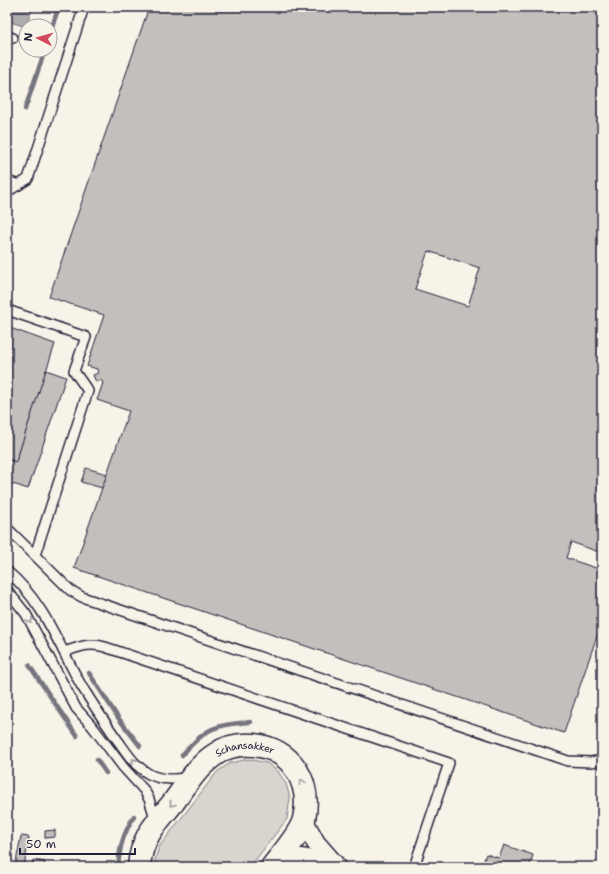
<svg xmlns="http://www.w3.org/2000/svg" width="609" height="874" font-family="'Shantell Sans',sans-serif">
	<rect width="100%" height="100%" fill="#f7f3e8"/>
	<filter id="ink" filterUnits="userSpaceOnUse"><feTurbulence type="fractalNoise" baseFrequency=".025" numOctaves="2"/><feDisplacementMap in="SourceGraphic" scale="8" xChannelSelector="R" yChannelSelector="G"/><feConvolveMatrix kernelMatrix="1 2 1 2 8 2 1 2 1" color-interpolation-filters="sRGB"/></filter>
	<g filter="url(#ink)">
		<path fill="#d8d5cf" stroke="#7d7c85" d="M248,759L267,763L278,771L286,784L290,798L287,819L250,867H156L155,860L159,847L217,772L230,763Z"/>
		<path fill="#aeabad" stroke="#76747f" d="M7,7H33L26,27L7,21Z"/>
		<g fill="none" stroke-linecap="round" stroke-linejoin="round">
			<g stroke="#76747f" stroke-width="4.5">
				<path d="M43,7L57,12L59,7"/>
				<path d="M50,33L57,12"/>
				<path d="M25,109L45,50"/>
				<path d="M29,665L77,736"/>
				<path d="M89,673L119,719L140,746"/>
				<path d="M182,755C207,727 214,725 251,722"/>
				<path d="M97,760L106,773"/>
				<path d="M118,867C120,845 123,835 134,816"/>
			</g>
		</g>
		<g fill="#c2bfbd" stroke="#22223b" fill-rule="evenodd">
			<path d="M149,7H602V543L599,552L571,542L566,558L602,570V621L564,733L74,568L129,411L97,400L103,383L101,380L96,382L93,375L98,373L97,369L87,366L104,315L49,297ZM428,251L480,268L468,306L415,289Z"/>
			<path d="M7,327L55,344L16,462L7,459Z"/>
			<path d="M46,370L66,377L28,489L7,482V459L16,462Z"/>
			<path d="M86,468L107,474L102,488L81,482Z"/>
			<path d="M55,830V837L45,838V831Z"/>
			<path d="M21,836L29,837L24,867H15Z"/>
			<path d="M504,845L533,855L529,867H482L486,854L499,858Z"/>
			<path d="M33,860L45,862L44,867H32Z"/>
		</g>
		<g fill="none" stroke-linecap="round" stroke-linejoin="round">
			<g stroke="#22223b" stroke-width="12">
				<g id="service">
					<path d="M7,36L13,38"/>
					<path d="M7,181L19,185"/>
					<path d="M7,192L28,179L84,7"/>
					<path d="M7,310L86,337L74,371L88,391L35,555"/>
					<path d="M7,528L70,590L82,597L568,761L591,762L602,760"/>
					<path d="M7,571C44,602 58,644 81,685C92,703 104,721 116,738C126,751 134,766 149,774C160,780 175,780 187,777"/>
					<path d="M7,590L26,614L76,708L92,726L123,767L144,790L149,799L156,821"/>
					<path d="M64,652C79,647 89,642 105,647L449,763L414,867"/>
				</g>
			</g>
			<g stroke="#22223b" stroke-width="21">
				<g id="minor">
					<path d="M304,821L316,843L337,867"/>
					<path d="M279,858C301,856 313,859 333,867"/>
				</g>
			</g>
			<g stroke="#22223b" stroke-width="25">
				<g id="tertiary">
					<path id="s1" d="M139,867C141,839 155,824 172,804C185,787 198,765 216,754C227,746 240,744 253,745C292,748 312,783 304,819C301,833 281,855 272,867"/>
				</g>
			</g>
			<use href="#service" stroke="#f7f3e8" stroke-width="9"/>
			<use href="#minor" stroke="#f7f3e8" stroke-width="18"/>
			<use href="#tertiary" stroke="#f7f3e8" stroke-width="22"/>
		</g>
		<defs><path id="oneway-chevron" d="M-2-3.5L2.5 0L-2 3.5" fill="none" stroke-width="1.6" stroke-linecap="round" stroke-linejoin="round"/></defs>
		<g stroke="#97959a">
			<use href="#oneway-chevron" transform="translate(30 621) rotate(62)"/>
			<use href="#oneway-chevron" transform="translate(134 761) rotate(-132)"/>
			<use href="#oneway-chevron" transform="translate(302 782) rotate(-111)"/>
			<use href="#oneway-chevron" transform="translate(172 804) rotate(128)"/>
		</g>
	</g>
	<g text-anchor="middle" stroke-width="3" stroke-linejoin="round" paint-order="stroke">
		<g font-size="10" fill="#22223b" stroke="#f7f3e8">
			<text dy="4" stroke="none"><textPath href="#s1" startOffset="170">Schansakker</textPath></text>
		</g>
	</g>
	<rect width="609" height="874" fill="none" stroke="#f7f3e8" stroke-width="24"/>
	<rect x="12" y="12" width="585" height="850" fill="none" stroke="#22223b" stroke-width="1.5" filter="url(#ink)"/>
	<g transform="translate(38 38) rotate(276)"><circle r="19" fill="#f7f3e8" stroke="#a29fa3"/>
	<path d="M0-3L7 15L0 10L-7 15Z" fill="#d1495b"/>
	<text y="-6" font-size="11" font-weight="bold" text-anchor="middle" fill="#22223b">N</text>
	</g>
	<path d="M20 848v6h115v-6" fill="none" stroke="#22223b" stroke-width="2"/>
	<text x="26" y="848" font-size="12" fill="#22223b" stroke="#f7f3e8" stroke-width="3" paint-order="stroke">50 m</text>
</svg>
